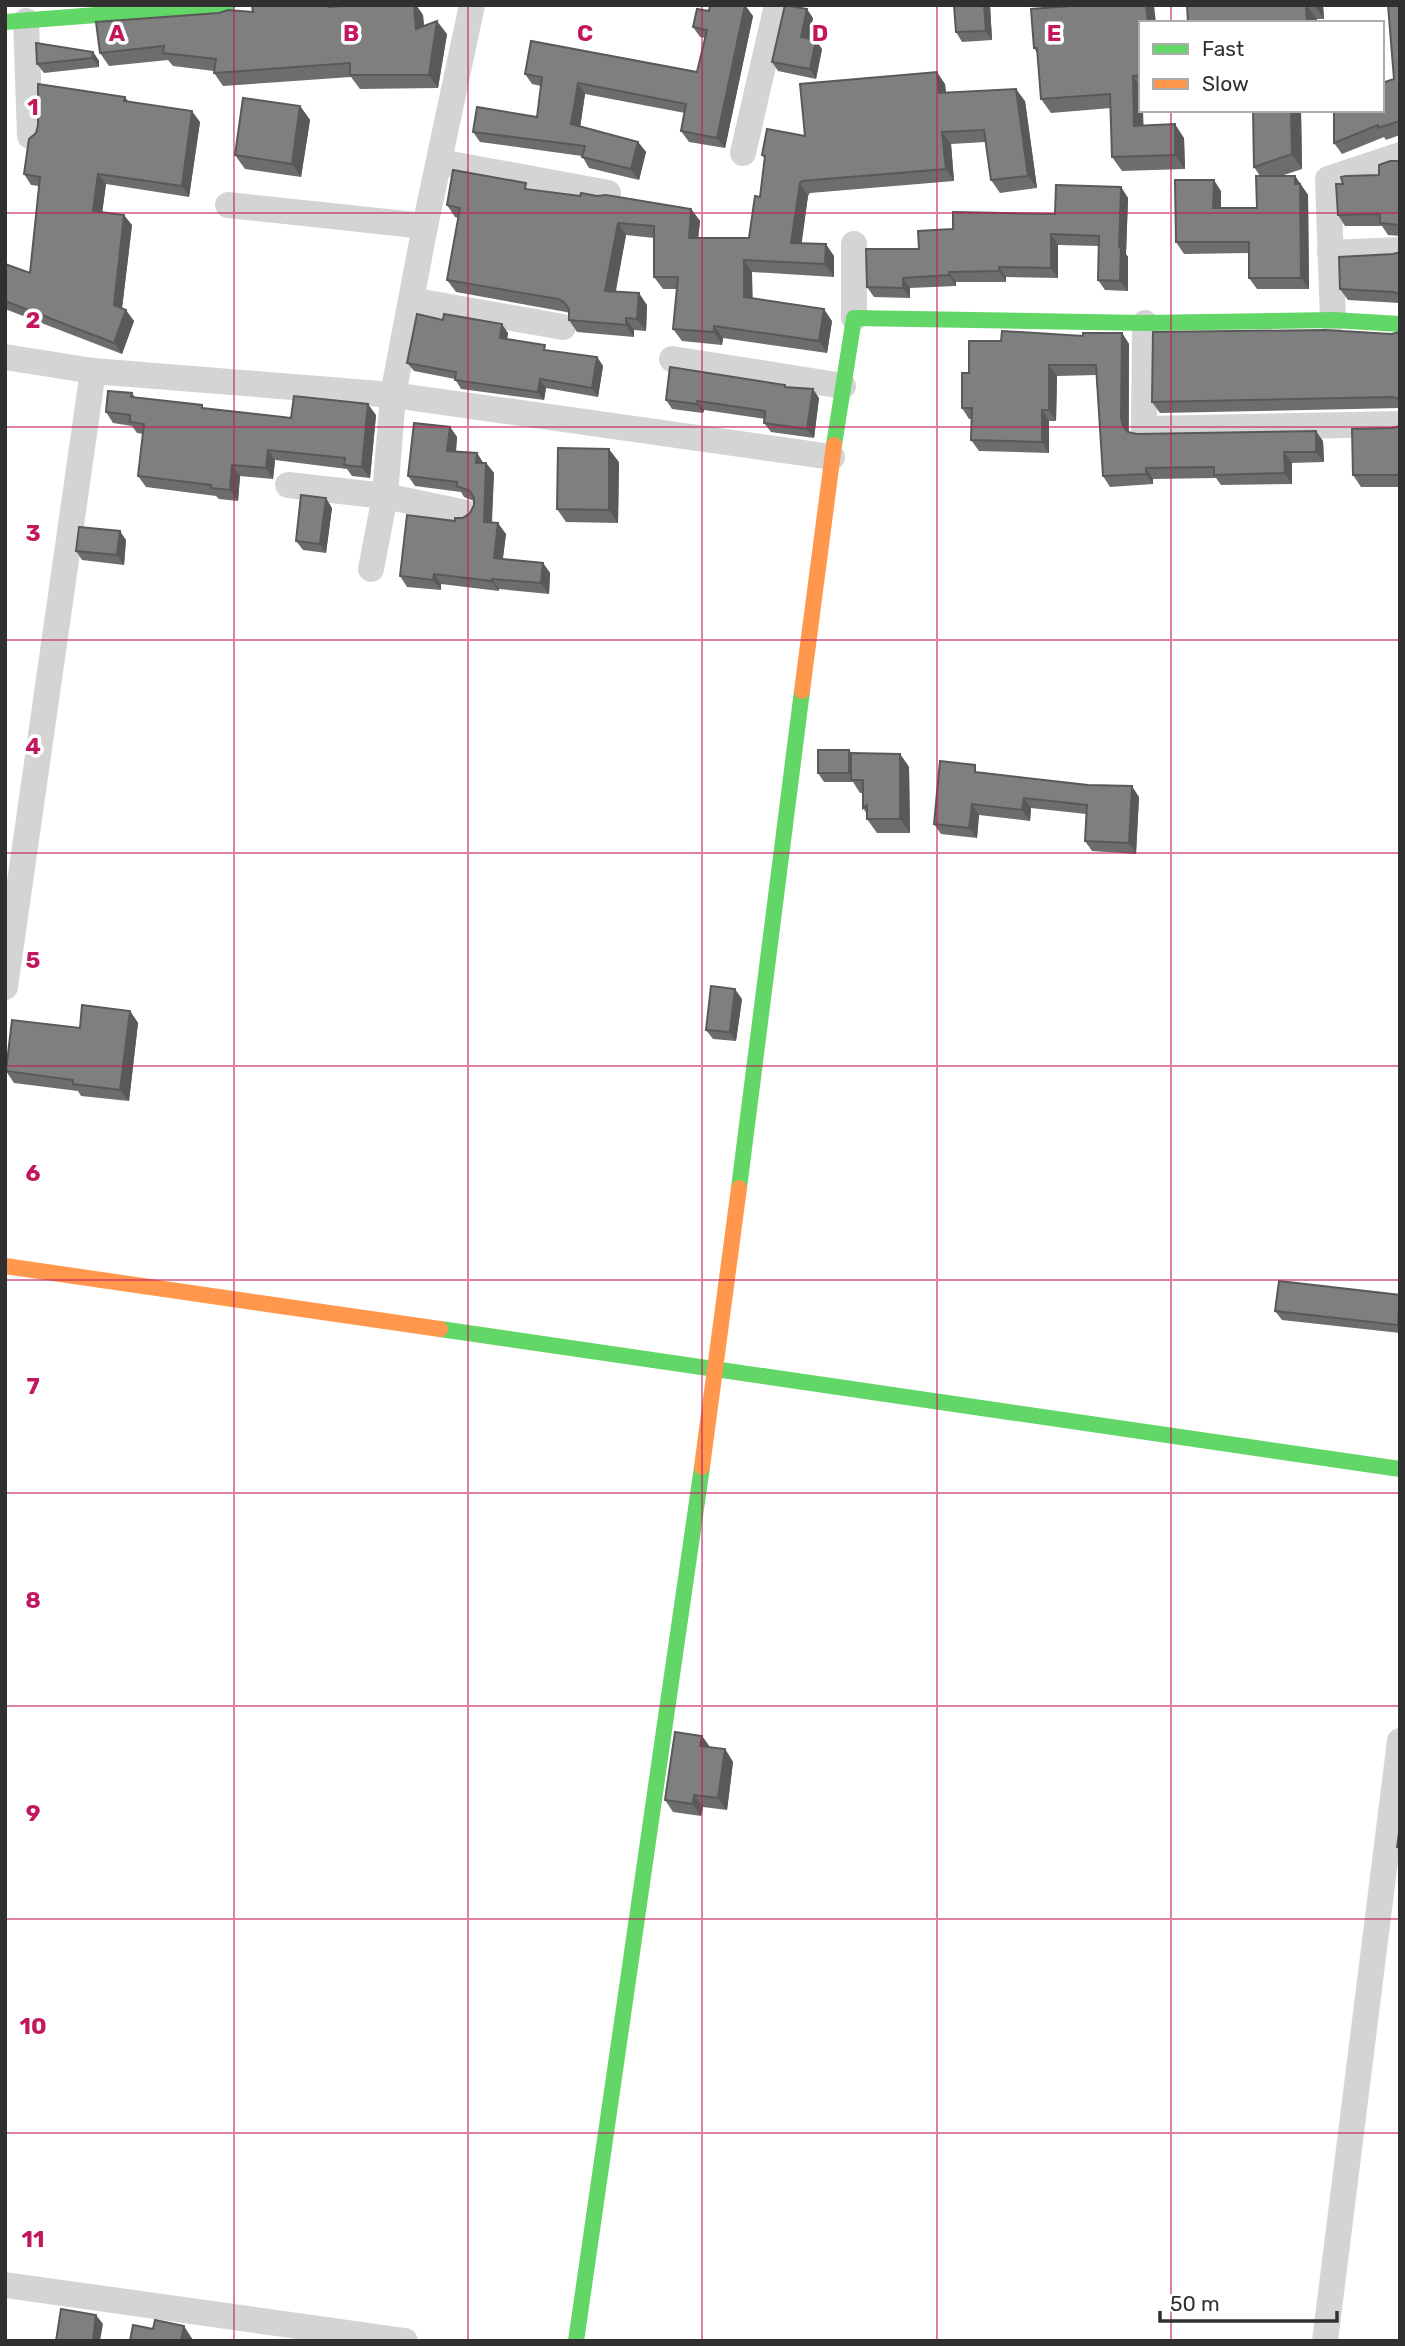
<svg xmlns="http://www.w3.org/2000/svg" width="1405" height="2346" font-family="Rubik,sans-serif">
	<rect width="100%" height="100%" fill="#fff"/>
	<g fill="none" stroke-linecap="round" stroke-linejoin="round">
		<g stroke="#d4d4d4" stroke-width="26">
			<path d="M26,21L30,136"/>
			<path d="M743,153L777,5"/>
			<path d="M440,162L608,193"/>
			<path d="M228,205L425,226"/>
			<path d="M1330,253L1400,250"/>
			<path d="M411,300L563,327"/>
			<path d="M854,318V244"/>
			<path d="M1333,320L1328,179L1400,155"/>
			<path d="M1145,323L1144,429L1400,424"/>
			<path d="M5,357L93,371L393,395L832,457"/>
			<path d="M672,359L843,386"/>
			<path d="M288,485L385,496L466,513"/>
			<path d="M371,569L385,496L393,395L425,226L472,5"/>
			<path d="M5,987L93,371"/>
			<path d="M5,2285L405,2341"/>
			<path d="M1325,2341L1400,1741"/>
		</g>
		<g stroke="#63d668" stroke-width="16">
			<path d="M5,22L227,5"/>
			<path d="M834,445L854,318L1145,323L1333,320L1400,324"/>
			<path d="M739,1188L802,691"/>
			<path d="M440,1329L1400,1469"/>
			<path d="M576,2341L702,1467"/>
		</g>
		<g stroke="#ff974d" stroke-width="16">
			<path d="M802,691L834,445"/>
			<path d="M5,1266L440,1329"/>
			<path d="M702,1467L739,1188"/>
		</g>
	</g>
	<g fill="#6d6d6d">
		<path d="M355,5H416L423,15L424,26L447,34L438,88L360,89L351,77L223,86L214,73V71L173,66L168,60L109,66L100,53L253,12Z"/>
		<path d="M990,5L992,40L962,42L956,32Z"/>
		<path d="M1187,5H1323L1324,19H1317Z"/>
		<path d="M1400,5V135L1386,140L1384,137L1342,154L1334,143L1394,79Z"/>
		<path d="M709,11L753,16L725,148L689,142L681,131L685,113L585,94L580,127L638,142L646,152L639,180L589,168L582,156L480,142L473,132L537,117L541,86L532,84L525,74L697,72L705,38L700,37L693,27Z"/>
		<path d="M813,18L809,39L822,49L816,79L778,71L772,62Z"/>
		<path d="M1141,23V110H1143V125L1184,138L1185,169L1122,171L1112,157L1111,108L1051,113L1041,99L1038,54L1034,48Z"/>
		<path d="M93,52L99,61V67L44,73L37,64Z"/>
		<path d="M945,84L946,93L1025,101L1037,188L1000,193L991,180L986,142L951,144L954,181L810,193L808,196L801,244L834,256V277L752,272V298L832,321L827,353L723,338L722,345L682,341L673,329L677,289H663L654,277V238L626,235L616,291L647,305L646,331L634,330V337L577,332L569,320V313L566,312L456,292L447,280L458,218L455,217L447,205L531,190L580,196H597L691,209L700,221L698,238H749L760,197L765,159L762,155L805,136Z"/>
		<path d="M125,97L128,101L200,122L189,197L106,184L102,212L132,225L122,309L134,321L122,354L5,309V264L30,273L39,186L31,185L24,174Z"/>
		<path d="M300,106L310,120L301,177L245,169L235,155Z"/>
		<path d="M1301,110L1302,169L1281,176H1295L1308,195L1309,289H1257L1249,278V253L1184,254L1176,242L1221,191V208H1257L1260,176L1254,167Z"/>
		<path d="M1400,161V236L1388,235L1382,226H1345L1338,215L1343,184L1379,175Z"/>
		<path d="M1121,187L1128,198L1126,254L1128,257V291L1105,290L1098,280L1099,246L1058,245V278L1006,277V282H956V286L910,288V298L874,297L867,287L919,249L953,229L1055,214Z"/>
		<path d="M1400,252V303L1348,300L1340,289L1393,254Z"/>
		<path d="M443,320L508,333L507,339L549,351L597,357L603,366L598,397L546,388L544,400L461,389L455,379L414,371L407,363Z"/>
		<path d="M1400,332V408L1160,413L1152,402Z"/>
		<path d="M1122,333L1129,344V432L1137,434L1323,441L1324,462L1292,463V484L1221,485L1216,478L1153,479V484L1110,487L1103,476L1096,375L1057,376L1056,421H1049V453L979,451L971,440L972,419H969L962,408L969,373L1001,341Z"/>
		<path d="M787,387L819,398L814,438L771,432L764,423L765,419L704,410L703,413L672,409L666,400Z"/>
		<path d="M132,393L135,397L204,408L291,418L376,415L370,478L352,476L347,469L275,460L273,479L240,476L238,501L219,499L216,496L146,487L138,476L143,434L137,433L132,426L113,423L106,412Z"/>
		<path d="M1400,426V487H1361L1353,475L1392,428Z"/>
		<path d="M450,427L457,437L456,452L477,453L483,463H486L494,473L492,523L506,534L503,559L543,563L550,573L549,594L499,589V591L441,584V590L407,587L400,576L455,521L470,513L474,505V501L464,497L461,492L415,486L408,476Z"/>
		<path d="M619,462L618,523L566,522L557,509Z"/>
		<path d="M332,508L326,553L303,550L296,541Z"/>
		<path d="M126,540L124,565L82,560L76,551Z"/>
		<path d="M849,750L852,753L900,754L909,767L910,833H877L867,819V814L863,808V793H860L853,782H824L818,773Z"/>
		<path d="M981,772L1139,797L1136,854L1092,851L1085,841L1086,814L1031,808L1030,821L979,815L977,838L941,834L934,824Z"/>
		<path d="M742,999L736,1041L713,1039L706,1030Z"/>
		<path d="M130,1011L138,1023L129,1101L81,1096L78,1091L14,1083L6,1071L80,1028Z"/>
		<path d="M1400,1295V1333L1282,1320L1275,1311Z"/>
		<path d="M702,1736L710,1747L725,1749L733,1762L727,1810L703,1807L701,1816L673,1812L665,1800Z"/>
	</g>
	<g fill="#595959">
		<path d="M414,5H416L423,15L425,42L416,29Z"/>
		<path d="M745,5L753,16L725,148L717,138Z"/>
		<path d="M984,5H990L992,40L986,31Z"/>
		<path d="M1146,5H1154L1156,23H1148Z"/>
		<path d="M1306,5L1317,19V23H1307Z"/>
		<path d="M1314,5H1323L1324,19Z"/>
		<path d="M807,9L813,18L808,46L801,37Z"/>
		<path d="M437,21L447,34L438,88L429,75Z"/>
		<path d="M816,40L822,49L816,79L810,69Z"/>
		<path d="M93,52L99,61V67L92,58Z"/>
		<path d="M937,72L945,84L947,105L939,93Z"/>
		<path d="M1133,76L1141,87V110H1143L1144,139L1134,126Z"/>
		<path d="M578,83L585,94L579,135L571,124Z"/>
		<path d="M1016,89L1025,101L1037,188L1028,176Z"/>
		<path d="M300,106L310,120L301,177L292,164Z"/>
		<path d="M1291,110H1301L1302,169L1292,154Z"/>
		<path d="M192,111L200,122L189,197L182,186Z"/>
		<path d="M1175,124L1184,138L1185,169L1175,155Z"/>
		<path d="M942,132L951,144L954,181L946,169Z"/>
		<path d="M638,142L646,152L639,180L631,169Z"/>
		<path d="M98,174L106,184L101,222L93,211Z"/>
		<path d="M1295,176L1308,195L1309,289L1301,278Z"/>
		<path d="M1214,180L1221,191V219L1213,208Z"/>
		<path d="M800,183L808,196L800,256L791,243Z"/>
		<path d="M1121,187L1128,198L1126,254L1128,257V291L1120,281L1119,247Z"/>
		<path d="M691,209L700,221L697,251L689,238Z"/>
		<path d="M124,215L132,225L121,316L114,305Z"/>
		<path d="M618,223L626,235L613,303L605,291Z"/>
		<path d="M1051,234L1058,245V278L1051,268Z"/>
		<path d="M826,244L834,256V277L825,264Z"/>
		<path d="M744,260L752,272L753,309L744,297Z"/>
		<path d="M999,267L1006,277V282L999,271Z"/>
		<path d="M949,272L956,282V286L949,275Z"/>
		<path d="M903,278L910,288V298L903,288Z"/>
		<path d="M639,293L647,305L646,331L637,319Z"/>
		<path d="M824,309L832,321L827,353L819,341Z"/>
		<path d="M126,310L134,321L122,354L114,343Z"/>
		<path d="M626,318L634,330V337L626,325Z"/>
		<path d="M502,324L508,333L506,346L500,338Z"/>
		<path d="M714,326L723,338L722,345L714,332Z"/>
		<path d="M1122,333L1129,344L1128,429L1130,436L1123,426L1121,418Z"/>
		<path d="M597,357L603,366L598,397L592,388Z"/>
		<path d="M1049,365L1057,376L1056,421L1049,410Z"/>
		<path d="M540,379L546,388L544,400L538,392Z"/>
		<path d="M813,389L819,398L814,438L807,429Z"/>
		<path d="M697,401L704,410L703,413L697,404Z"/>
		<path d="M368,404L376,415L370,478L362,467Z"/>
		<path d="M1042,410L1049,421V453L1042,442Z"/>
		<path d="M450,427L457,437L455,462L447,451Z"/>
		<path d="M1316,431L1323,441L1324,462L1316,452Z"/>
		<path d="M609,449L619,462L618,523L609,510Z"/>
		<path d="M268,450L275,460L273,479L266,468Z"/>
		<path d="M1284,452L1292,463V484L1285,473Z"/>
		<path d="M477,453L484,464L476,463Z"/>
		<path d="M486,463L494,473L491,532L484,522Z"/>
		<path d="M232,465L240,476L238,501L230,490Z"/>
		<path d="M1146,468L1153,479V484L1146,474Z"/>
		<path d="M326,498L332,508L326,553L320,544Z"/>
		<path d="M498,523L506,534L501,569L494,558Z"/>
		<path d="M120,531L126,540L124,565L117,555Z"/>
		<path d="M543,563L550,573L549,594L541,583Z"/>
		<path d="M434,574L441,584V590L433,580Z"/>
		<path d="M492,579L499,589V591L492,581Z"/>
		<path d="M900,754L909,767L910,833L900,819Z"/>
		<path d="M1132,786L1139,797L1136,854L1129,843Z"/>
		<path d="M1024,798L1031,808L1030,821L1022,810Z"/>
		<path d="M972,804L979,815L977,838L969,828Z"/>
		<path d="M735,989L742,999L736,1041L730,1032Z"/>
		<path d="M130,1011L138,1023L129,1101L120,1090Z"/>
		<path d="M702,1736L710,1748L700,1746Z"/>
		<path d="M725,1749L733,1762L727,1810L718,1798Z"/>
		<path d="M694,1795L703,1807L701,1816L693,1804Z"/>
		<path d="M96,2315L103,2324L100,2341H93Z"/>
		<path d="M184,2326L193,2340V2341H181Z"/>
	</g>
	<g fill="#7f7f7f" stroke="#595959" stroke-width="2">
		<path d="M252,5H329V7L355,5H414L416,29L437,21L429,75H350V63L214,73L216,59L163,53L164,46L100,53L96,22L219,13L228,10L253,12Z"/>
		<path d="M710,5H745L717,138L681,131L686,104L578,83L571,124L638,142L631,169L582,157L585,146L473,132L477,107L537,117L542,77L525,74L531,41L697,72L707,30L693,27L697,9L709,11Z"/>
		<path d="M785,5L807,9L801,37L816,40L810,69L772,62Z"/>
		<path d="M954,5H984L986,31L956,32Z"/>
		<path d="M1085,5H1146L1148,23H1141V75L1133,76L1134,126L1175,124V155L1112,157L1110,94L1041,99L1037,48H1034L1031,9Z"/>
		<path d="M1187,5H1306L1307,23H1188Z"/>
		<path d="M1388,5H1400V106H1399L1400,109V121L1378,128V125L1334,143V110H1382V83L1394,79Z"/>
		<path d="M36,43L93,52L92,58L37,64Z"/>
		<path d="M937,72L939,93L1016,89L1028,176L991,180L984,130L942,132L946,169L802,181L800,183L791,243L826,244L825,264L744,260V297L824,309L819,341L714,326V332L673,329L678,277H654V226L618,223L605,291L639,293L637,319L626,318V325L569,320V309L564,302L558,299L447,280L460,208L447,205L453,170L526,183L525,189L580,196L581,193L597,196L606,195L691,209L689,238H749L755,196L760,197L765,156L762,155L767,129L805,136L800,84Z"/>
		<path d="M38,84L125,97L124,101L192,111L182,186L98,174L93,211L124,215L114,305L126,310L114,343L5,301V264L30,273L40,177L24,174L29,139L36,133L38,125Z"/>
		<path d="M243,98L300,106L292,164L235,155Z"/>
		<path d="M1253,110H1291L1292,154L1254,167Z"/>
		<path d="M1390,161H1400V225L1380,223V214L1338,215L1336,184H1343L1341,177L1346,176L1379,175V165Z"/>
		<path d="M1256,176H1295V184H1300L1301,278H1249V242H1176L1175,180H1214L1213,208H1257Z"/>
		<path d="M1056,185L1121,187L1119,247H1121L1120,281L1098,280L1099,236L1051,234V268L999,267V271L949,272V275L903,278V288L867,287L866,249H919L918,231L953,229V212L1055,214Z"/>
		<path d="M1400,252V294L1393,292L1340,289L1339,257L1393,254Z"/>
		<path d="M417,314L443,320L444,314L502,324L500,338L545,345L544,350L597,357L592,388L540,379L538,392L455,380L456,372L407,363Z"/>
		<path d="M1325,330L1391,334L1400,332V399L1392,397L1152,402L1153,332Z"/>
		<path d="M1002,331L1083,336V333H1122L1121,418L1123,426L1128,432L1137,434L1316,431V452H1284L1285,473L1214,475V467L1146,468V474L1103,476L1096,365H1049V410H1042V442L971,440L972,408H962V373H969V341H1001Z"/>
		<path d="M670,367L785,385V387L813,389L807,429L764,423L765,411L697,401V404L666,400Z"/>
		<path d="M108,391L132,393L131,397L202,405V408L291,418L294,396L368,404L362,467L344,465L345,458L268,450L266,468L232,465L230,490L211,488V485L138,476L144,424L130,422V415L106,412Z"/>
		<path d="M414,423L450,427L447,451L477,453L476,463H486L484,522L498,523L494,558L543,563L541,583L492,579V581L434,574L433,580L400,576L407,515L455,521V518H463L470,513L474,505V498L470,491L457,486V482L408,476Z"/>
		<path d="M1400,426V475H1353L1352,429L1392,428Z"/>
		<path d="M558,448L609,449V510L557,509Z"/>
		<path d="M301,495L326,498L320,544L296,541Z"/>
		<path d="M79,527L120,531L117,555L76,551Z"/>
		<rect x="818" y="750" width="31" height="23"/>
		<path d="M851,753L900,754V819H867V805L863,808V780H851Z"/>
		<path d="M940,761L975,765V772L1026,778L1088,785L1132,786L1129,843L1085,841L1087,805L1024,798L1022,810L972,804L969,828L934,824Z"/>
		<path d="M711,986L735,989L730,1032L706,1030Z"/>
		<path d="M82,1005L130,1011L120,1090L73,1084V1080L6,1071L12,1020L80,1028Z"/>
		<path d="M1279,1281L1400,1295L1398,1325L1275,1311Z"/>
		<path d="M675,1732L702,1736L700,1746L725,1749L718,1798L694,1795L693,1804L665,1800Z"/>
		<path d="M1400,1826V1848L1397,1847Z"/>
		<path d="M61,2309L96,2315L93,2341H56Z"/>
		<path d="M155,2320L184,2326L181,2341H130L133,2325L153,2329Z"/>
	</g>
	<path fill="none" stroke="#c2185b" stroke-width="2" stroke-opacity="0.55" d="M234,5V2341M468,5V2341M702,5V2341M937,5V2341M1171,5V23M1171,110V2341M5,213H1400M5,427H1400M5,640H1400M5,853H1400M5,1066H1400M5,1280H1400M5,1493H1400M5,1706H1400M5,1919H1400M5,2133H1400"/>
	<g font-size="23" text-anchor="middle" font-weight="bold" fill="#c2185b" stroke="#fff" stroke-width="7" stroke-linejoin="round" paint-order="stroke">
		<text x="117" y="41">A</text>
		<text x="351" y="41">B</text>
		<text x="585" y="41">C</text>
		<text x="820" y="41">D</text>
		<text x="1054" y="41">E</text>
		<text x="33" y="115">1</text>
		<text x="33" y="328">2</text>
		<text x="33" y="541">3</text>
		<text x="33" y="754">4</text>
		<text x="33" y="968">5</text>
		<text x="33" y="1181">6</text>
		<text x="33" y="1394">7</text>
		<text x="33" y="1608">8</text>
		<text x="33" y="1821">9</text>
		<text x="33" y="2034">10</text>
		<text x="33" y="2247">11</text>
	</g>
	<rect width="1405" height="2346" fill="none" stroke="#303030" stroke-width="14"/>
	<rect x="1139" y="21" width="245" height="91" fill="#ffffff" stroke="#acacac" stroke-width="2"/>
	<rect x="1153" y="44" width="35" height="10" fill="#63d668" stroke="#acacac" stroke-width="2"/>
	<text x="1202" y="56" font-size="21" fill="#303030">Fast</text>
	<rect x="1153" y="79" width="35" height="10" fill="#ff974d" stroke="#acacac" stroke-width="2"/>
	<text x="1202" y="91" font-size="21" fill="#303030">Slow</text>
	<path d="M1160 2311v10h177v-10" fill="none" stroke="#303030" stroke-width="3.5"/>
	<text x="1170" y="2311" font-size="21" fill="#303030" stroke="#ffffff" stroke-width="5" paint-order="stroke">50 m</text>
</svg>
